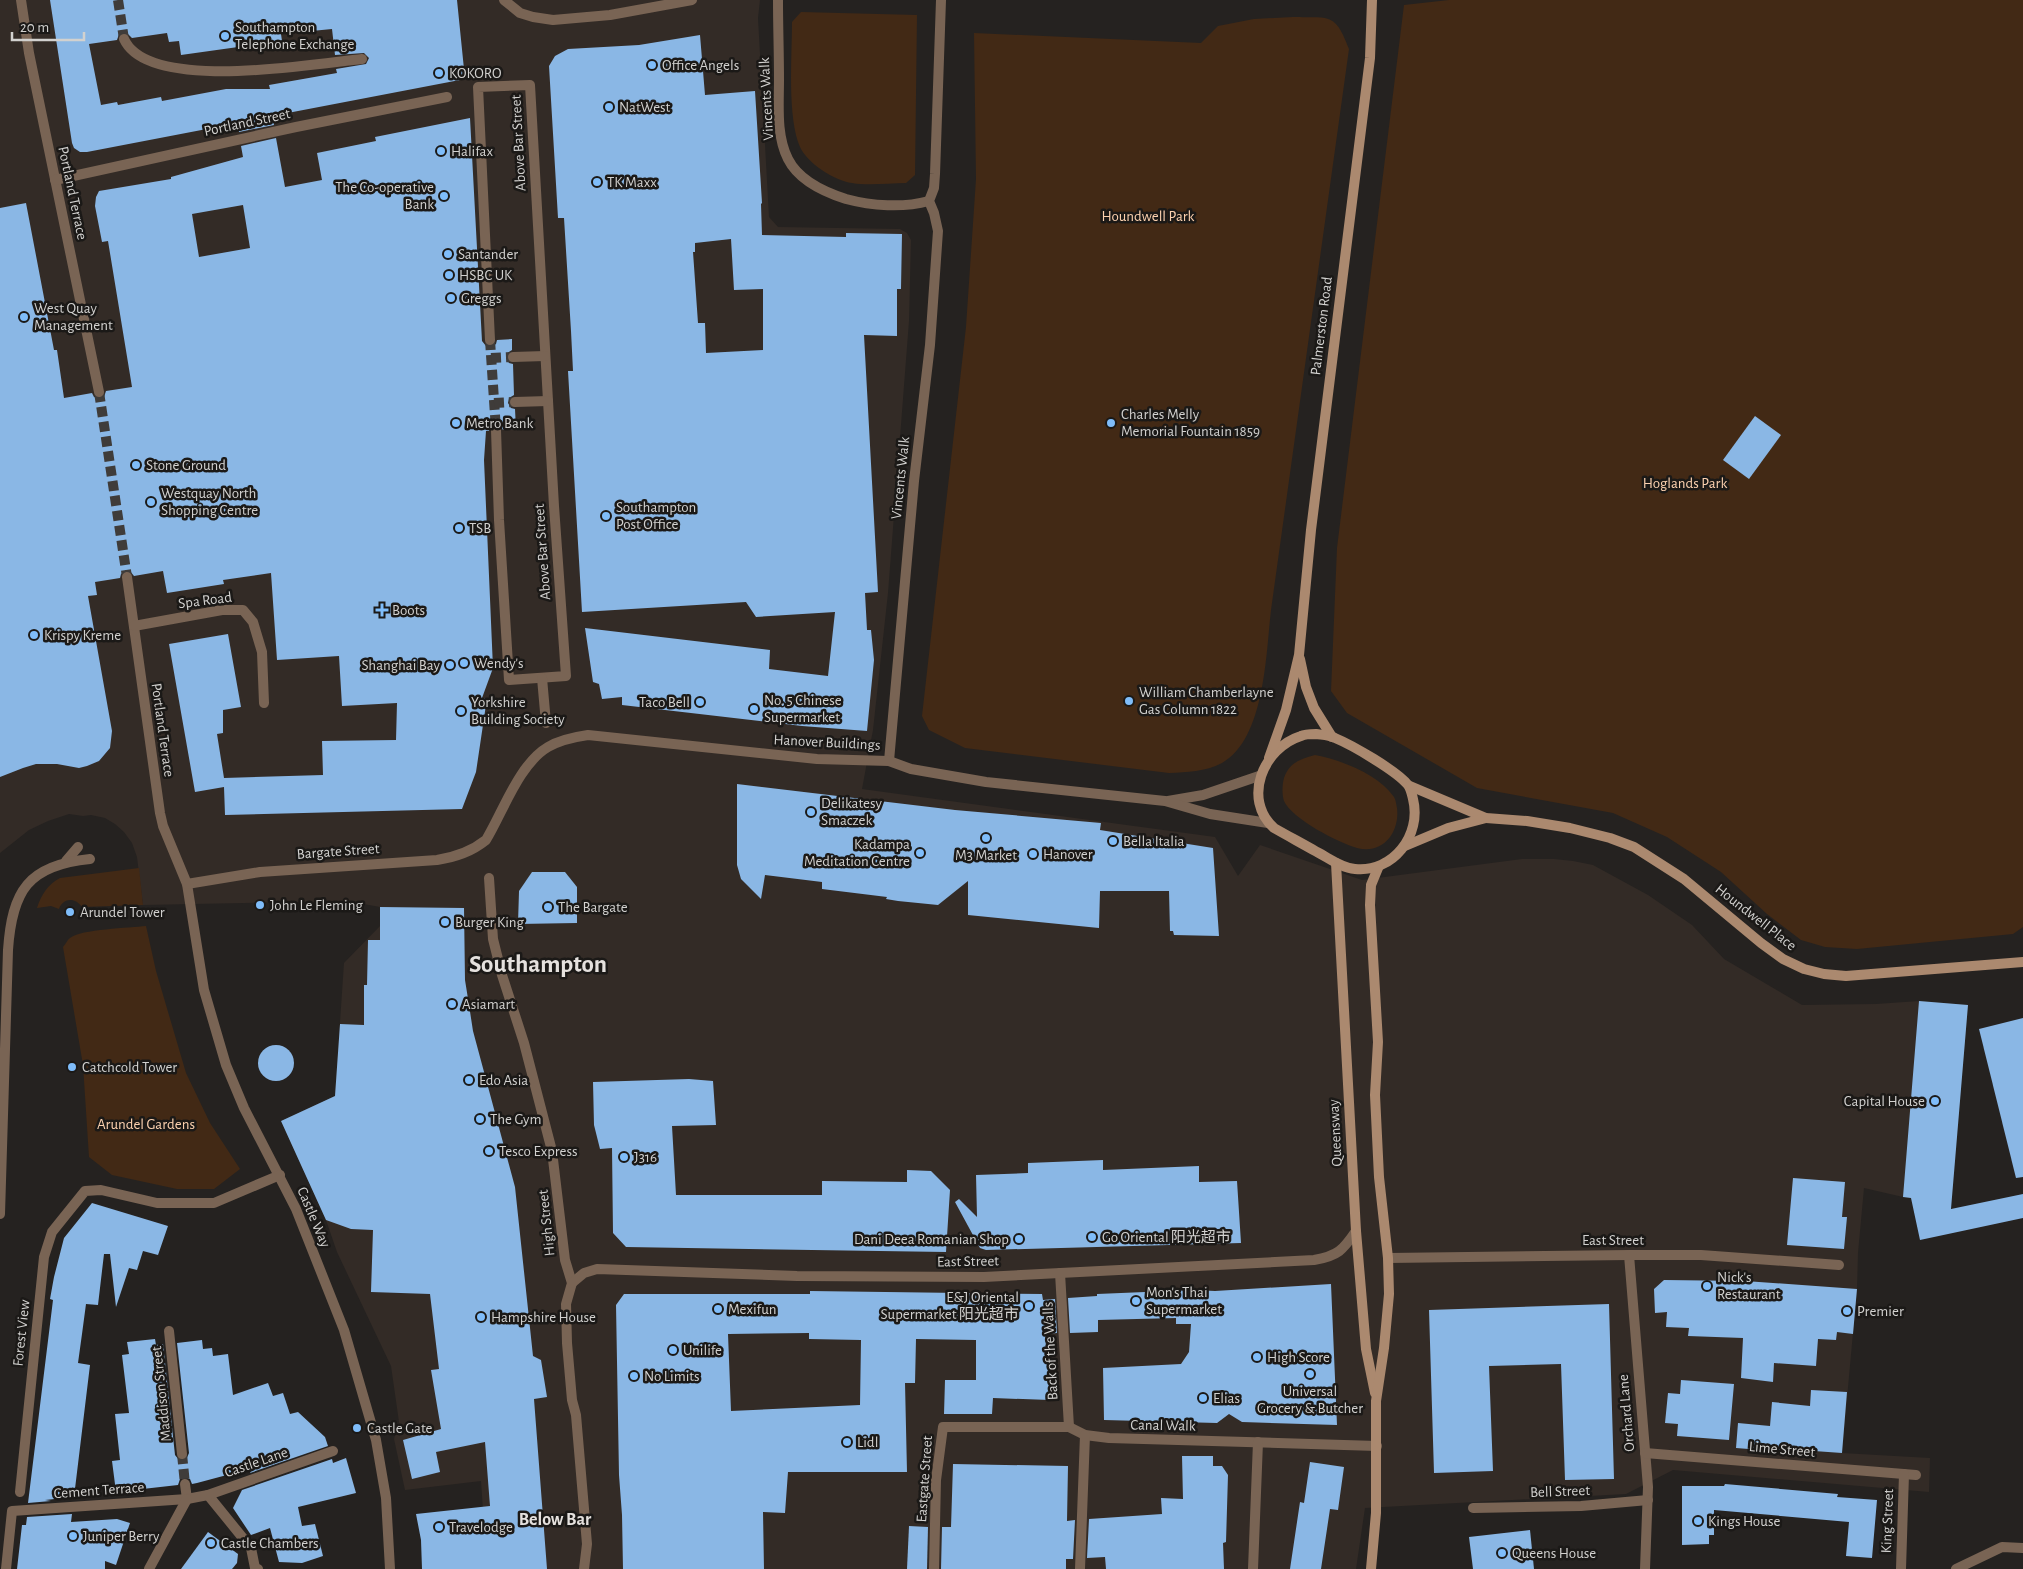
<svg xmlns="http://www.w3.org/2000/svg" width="2023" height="1569" font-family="'Alegreya Sans','Noto Sans SC',sans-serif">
	<rect width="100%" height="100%" fill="#252220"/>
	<path fill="#332b26" d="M0,0H760L758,18L769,217L778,227L900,229L907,233L911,240L909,321L888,593L873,730L862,789L1215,837L1238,876L1260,845L1362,880L1522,859H1554L1573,861L1593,865L1648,895L1692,925L1724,959L1802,1005L1876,1004L1919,1001L1968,1005L1951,1201L1903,1197L1864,1188L1858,1253L1857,1289L1842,1453L1930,1458L1929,1492L1673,1470L1626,1494L1365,1508L1356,1569H487L481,1481L405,1490L394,1439L399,1422L391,1366L337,1252L326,1220L281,1121L335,1096L344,963L380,926V907L347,901L143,905L137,857L132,843L124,832L115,824L105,818L91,815L83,816L69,814L48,821L29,830L0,853Z"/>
	<g fill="#422915">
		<path d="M1449,0H2023V927L2013,934L1857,949L1825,947L1801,940L1767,914L1721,872L1667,837L1613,813L1477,788L1347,713L1331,691L1337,548L1404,5Z"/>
		<path d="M801,12L917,15L915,175L906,183C889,183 869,186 852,183C835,181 807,163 800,147C787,117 792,56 792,22Z"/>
		<path d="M1293,17C1330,18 1335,12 1349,49L1271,610C1266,653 1265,739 1222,763C1205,772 1187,772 1169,773L965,748L929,730L922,716L966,327L976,179L974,33L1201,43L1218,26L1254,19Z"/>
		<path d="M1315,755C1341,760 1378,774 1394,797C1396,800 1396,804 1397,808C1400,832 1383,855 1357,848C1339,843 1292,819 1284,801C1282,795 1282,785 1284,778C1289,763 1300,759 1315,755Z"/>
		<path d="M139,868L143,905L82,907C75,897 63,898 59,909L51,906L37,908C41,895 48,884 60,878Z"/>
		<path d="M146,926L156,971L186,1073L210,1123L240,1169L214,1189H177L112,1175L89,1157L83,1065L63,947C66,944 67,940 70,938C81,929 130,928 146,926Z"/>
	</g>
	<g fill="#8ab7e5" fill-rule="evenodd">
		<path d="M50,0H457L465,79L272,116L274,125L239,132L238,123L87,152H80L74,148L72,143ZM332,29L335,55L364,53L369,58L366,64L336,69L337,73L269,85L270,89H226L162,101L161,97L118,105L117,102L101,105L89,44L117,40L119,34L123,32L127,33L132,38L167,33L169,42L179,41L181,55L282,41L281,34Z"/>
		<path d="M700,35L705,95L755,91L762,203L761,204L762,235L846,237V233L902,234L901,289H897V336L864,335L878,592L865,593L867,630H871L874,660L867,731L802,726L622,705V697L602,699L599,684L593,682L585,628L770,650L769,669L828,676L835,612L756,617L746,602L582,612L568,371H573L571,331L564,218H558L549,66L555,56L568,49L639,45ZM731,239L734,290L763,289V350L706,353L705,323H698L693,252H695V243Z"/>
		<path d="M470,118L482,341L486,346L491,347L496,344L497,340L512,339V350L507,353L506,358L509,363L513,364L514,395L509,398L508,403L511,408L515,409L516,429L503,430L500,424L495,423L490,426L489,431H486L484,460L493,668L482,698H487L476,772L462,809L225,815L224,787L195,792L169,644L228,634L241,707L223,710V733L217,734L224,778L323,775L322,741L396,740L397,703L342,706L339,656L277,660L271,573L223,580L224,584L167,593L163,571L134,576L130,571L126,570L121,574L120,578L95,582L97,595L88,596L112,731L110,748L99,761L87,766L79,768L57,764H36L23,768L0,777V208L26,203L54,350H57L64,398L92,393L94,397L100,399L104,397L106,391L132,387L108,241L102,242L95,206L96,197L99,191L171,179V177L243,157L241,146L276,138L285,187L322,180L317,153L376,141L375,137ZM243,205L250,248L199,257L192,214Z"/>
		<path d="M1755,416L1781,435L1749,479L1723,460Z"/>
		<path d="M737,784L955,810L1101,823L1100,830L1213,848L1219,936L1174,935L1173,931H1170L1169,891H1100L1099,928L968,915V881L938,905L898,901L886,899L887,897L822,889V882L765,875L761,899L741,879L737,865Z"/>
		<path d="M532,872H565L577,887V923L518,924L519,891Z"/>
		<path d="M380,907L464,908L465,980L469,1005L473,1031L515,1187L533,1356L541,1360L547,1397L534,1399L547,1569H422L421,1540L416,1514L490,1506L485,1442L436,1452L440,1472L412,1479L403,1440L441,1429L431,1370L439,1369L430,1294L371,1292L373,1230L351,1229L326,1220L281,1121L335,1096L340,1024L364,1025V985H367L368,940H380Z"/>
		<path d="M1919,1001L1968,1005L1951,1209L2023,1194V1218L1920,1240L1911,1198L1903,1197Z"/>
		<path d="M2023,1018V1177L2016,1178L1979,1029Z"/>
		<circle cx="276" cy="1063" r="18"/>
		<path d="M689,1079L713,1081L716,1125L672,1126L676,1195H822V1181L907,1182V1170L931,1171L950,1190L946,1252L626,1247L613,1233L612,1148L600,1149L594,1125L593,1082Z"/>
		<path d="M1103,1160V1170L1199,1166V1182L1237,1181L1241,1243L986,1250L980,1248L955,1202L959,1199L977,1217L976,1175L1028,1173V1163Z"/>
		<path d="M1793,1178L1845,1182L1842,1217H1847L1844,1249L1787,1245Z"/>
		<path d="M92,1203L168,1226L158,1255L143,1251L137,1270L129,1268L116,1307L110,1254H104L98,1305L86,1304L82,1334L78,1363L90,1365L74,1497L45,1500L51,1501L28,1503L53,1300L50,1299L54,1277L64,1238Z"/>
		<path d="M1664,1280L1745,1281L1857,1289L1853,1334L1837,1332L1836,1340L1818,1339L1816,1366L1774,1363L1773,1382L1741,1378L1743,1338L1688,1336L1689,1328L1666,1327L1667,1312L1655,1313L1654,1289Z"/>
		<path d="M1331,1284L1337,1425L1242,1422L1229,1414L1217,1423L1104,1420L1103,1368L1181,1364L1189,1352L1191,1324H1176V1318L1098,1320V1332L1070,1333L1068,1298L1097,1296V1294L1193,1290L1215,1291Z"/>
		<path d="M810,1291L1042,1294L1043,1300L1055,1299L1057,1333L1045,1334L1050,1400L993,1398L992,1414H944L945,1380H976V1340L916,1339L915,1383H905L907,1472H788L785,1513L763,1512L764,1569H623L622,1515L619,1475L616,1305L624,1294H810ZM809,1333V1339L861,1340L860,1405L731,1411L728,1334Z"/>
		<path d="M1609,1304L1614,1479L1565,1480L1561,1364L1489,1366L1493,1471L1434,1473L1429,1310Z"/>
		<path d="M155,1339L156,1345L163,1344L175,1455L179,1460H186L189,1453L177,1343L202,1340L203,1349L212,1348L213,1356L228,1354L233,1395L268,1383L273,1396L283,1393L290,1414L298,1412L325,1437L328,1446L250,1473L253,1468L197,1483L192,1484L190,1479L185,1477L180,1479L178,1485L116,1492L112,1461L120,1460L115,1414L129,1413L122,1355L129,1354L127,1342Z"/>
		<path d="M1681,1380L1734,1384L1729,1440L1677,1436L1678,1424L1665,1423L1668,1393L1680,1394Z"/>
		<path d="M1811,1390L1847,1392L1842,1453L1786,1449V1452L1736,1448L1738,1423L1770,1426L1772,1402L1810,1406Z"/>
		<path d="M1182,1456H1213V1466H1222L1228,1475L1226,1542L1223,1543L1224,1569H1106L1105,1557L1087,1558L1089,1519L1162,1514L1161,1498L1183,1499Z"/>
		<path d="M346,1458L356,1493L298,1507L302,1526L315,1524L323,1556L302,1563L279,1562L270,1528L251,1535L233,1508L242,1490L332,1459L333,1463Z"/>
		<path d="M1310,1462L1344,1467L1338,1510L1330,1509L1321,1569H1290L1300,1502L1304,1503Z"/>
		<path d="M953,1464L1068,1466L1067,1521L1075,1520L1073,1559H1066V1569H941L942,1527H951Z"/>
		<path d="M1725,1484L1838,1494L1837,1497L1877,1500L1872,1558L1846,1556L1849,1522L1714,1510V1535H1709V1544L1682,1545V1486H1724Z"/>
		<path d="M72,1514L71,1522L117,1519L130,1523L116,1565L105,1561V1569H17L22,1525H26L27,1517Z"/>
		<path d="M909,1526L928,1527L927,1569H907Z"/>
		<path d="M1530,1530L1534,1569H1473L1469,1537Z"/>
		<path d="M208,1532L238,1554L237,1563L232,1569H181Z"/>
	</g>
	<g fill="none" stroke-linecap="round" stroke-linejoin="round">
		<g stroke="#3f3c3a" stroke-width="10" stroke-dasharray="10 5" stroke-linecap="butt">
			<path d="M118,0L124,39"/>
			<path d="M490,340L496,430"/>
			<path d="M491,358L513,357"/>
			<path d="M99,392L127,577"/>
			<path d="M494,403L515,402"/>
			<path d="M182,1454L185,1484"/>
		</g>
		<g stroke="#796454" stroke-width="10">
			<path d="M21,0L29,53L99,392"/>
			<path d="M504,0L520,13L533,17L553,20L610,15L692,0"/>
			<path d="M778,0C778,27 779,53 779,80C779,106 776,135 788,159C799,181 824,192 846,199C872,206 903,208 929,201"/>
			<path d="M124,39C148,93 313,64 362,59"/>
			<path d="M55,180L296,127L447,97"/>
			<path d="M490,340L478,87L530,85L554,506L566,676L509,680L499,520L496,430"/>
			<path d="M513,357L545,356"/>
			<path d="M515,402L548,401"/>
			<path d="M127,577L160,813L163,826L187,884L204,990L226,1065L244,1108L296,1209L344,1330L376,1440L386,1498L390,1569"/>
			<path d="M134,626L222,610H243L253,622L262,652L264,703"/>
			<path d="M542,678L546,723"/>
			<path d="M889,761L914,481L930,345L938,231L934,213L929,201L934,188L935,174L941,0"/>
			<path d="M1168,801L1203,795L1259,776"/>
			<path d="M66,861L78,847"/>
			<path d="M489,878L493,939L502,975L524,1043L552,1151L565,1260L572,1283L566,1304L567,1343L572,1400L576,1415L587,1544L584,1569"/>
			<path d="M187,884L260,872L437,860C456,857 471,852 486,840C503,812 519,764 548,747C560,740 574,737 588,735L817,759L889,761L911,769L986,782L1165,801L1210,814L1268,823"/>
			<path d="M0,1214L8,950C12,891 28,865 90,859"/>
			<path d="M1629,1255L1648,1487L1645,1569"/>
			<path d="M1388,1258L1629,1255H1701L1839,1265"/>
			<path d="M1060,1273L1069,1427"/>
			<path d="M572,1283L584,1273L597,1269L797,1276L984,1277L1314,1260C1338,1256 1343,1250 1356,1231"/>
			<path d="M169,1331L182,1454"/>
			<path d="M1645,1453L1916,1475"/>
			<path d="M185,1484L187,1499"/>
			<path d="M20,1492L44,1257L52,1232L85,1191L101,1190L157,1203H214L280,1175"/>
			<path d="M208,1495L251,1548L255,1568L258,1569"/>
			<path d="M1473,1508L1581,1506L1648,1500"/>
			<path d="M6,1569L12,1511L187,1499L208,1495L333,1451"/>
			<path d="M149,1569L187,1499"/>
			<path d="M934,1569L936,1480L943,1427H1069L1085,1435L1109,1438L1377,1446"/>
			<path d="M1080,1569L1085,1435"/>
			<path d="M1253,1569L1258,1442"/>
			<path d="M1901,1569L1904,1474"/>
			<path d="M1956,1569L2002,1547L2023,1548"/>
		</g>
		<g stroke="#ab896f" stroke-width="10">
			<path d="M1300,659L1306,687L1314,708L1332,737"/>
			<path d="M1316,734C1322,735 1329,735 1335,738C1352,745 1397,771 1408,785C1411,789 1412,795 1413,799C1422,835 1393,873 1355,869C1341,868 1329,858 1317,852C1303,844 1288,836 1274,828C1242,799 1263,748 1301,736C1305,734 1311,734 1316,734Z"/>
			<path d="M1269,758L1286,710L1299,655L1311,530L1370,58L1372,0"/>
			<path d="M1410,786L1486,818L1527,821L1570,828L1610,838L1634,847L1684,879L1761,943L1783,959L1804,969L1824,974L1846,976L2023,962"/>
			<path d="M1405,846L1448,828L1486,818"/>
			<path d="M1336,863L1356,1231L1366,1349L1375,1393"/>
			<path d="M1371,1569L1376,1513V1401L1384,1348L1389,1294L1388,1258L1379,1177L1375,1095L1378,1042L1370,905L1371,885L1378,868"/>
		</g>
	</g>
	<g fill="#7fbdfa" stroke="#1b1917" stroke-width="2">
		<circle cx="225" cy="36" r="5"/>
		<circle cx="652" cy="65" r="5"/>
		<circle cx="439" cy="73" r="5"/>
		<circle cx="609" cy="107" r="5"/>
		<circle cx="441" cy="151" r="5"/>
		<circle cx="597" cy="182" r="5"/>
		<circle cx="444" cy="196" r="5"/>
		<circle cx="448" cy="254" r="5"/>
		<circle cx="449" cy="275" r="5"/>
		<circle cx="451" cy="298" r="5"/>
		<circle cx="24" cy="317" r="5"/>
		<circle cx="456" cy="423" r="5"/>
		<circle cx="1111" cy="423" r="5"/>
		<circle cx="136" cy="465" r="5"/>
		<circle cx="151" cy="502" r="5"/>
		<circle cx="606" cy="516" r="5"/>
		<circle cx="459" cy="528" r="5"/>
		<path d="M379.5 602.5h5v5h5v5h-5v5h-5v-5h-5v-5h5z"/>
		<circle cx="34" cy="635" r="5"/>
		<circle cx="464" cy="663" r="5"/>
		<circle cx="450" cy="665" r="5"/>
		<circle cx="1129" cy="701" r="5"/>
		<circle cx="700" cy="702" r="5"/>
		<circle cx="754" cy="709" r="5"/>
		<circle cx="461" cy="711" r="5"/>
		<circle cx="811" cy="812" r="5"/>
		<circle cx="986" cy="838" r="5"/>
		<circle cx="1113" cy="841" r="5"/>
		<circle cx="920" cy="853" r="5"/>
		<circle cx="1033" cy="854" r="5"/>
		<circle cx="260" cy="905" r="5"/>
		<circle cx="548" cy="907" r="5"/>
		<circle cx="70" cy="912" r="5"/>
		<circle cx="445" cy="922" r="5"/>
		<circle cx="452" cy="1004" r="5"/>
		<circle cx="72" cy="1067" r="5"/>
		<circle cx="469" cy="1080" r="5"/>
		<circle cx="1935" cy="1101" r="5"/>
		<circle cx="480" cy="1119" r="5"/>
		<circle cx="489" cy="1151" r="5"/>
		<circle cx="624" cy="1157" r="5"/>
		<circle cx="1092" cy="1237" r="5"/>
		<circle cx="1019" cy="1239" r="5"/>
		<circle cx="1707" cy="1286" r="5"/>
		<circle cx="1136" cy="1301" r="5"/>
		<circle cx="1029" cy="1306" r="5"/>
		<circle cx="718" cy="1309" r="5"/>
		<circle cx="1847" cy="1311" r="5"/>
		<circle cx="481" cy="1317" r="5"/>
		<circle cx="673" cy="1350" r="5"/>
		<circle cx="1257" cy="1357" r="5"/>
		<circle cx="1310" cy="1374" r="5"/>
		<circle cx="634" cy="1376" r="5"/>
		<circle cx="1203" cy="1398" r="5"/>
		<circle cx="357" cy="1428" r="5"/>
		<circle cx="847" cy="1442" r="5"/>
		<circle cx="1698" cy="1521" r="5"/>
		<circle cx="439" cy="1527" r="5"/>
		<circle cx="73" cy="1536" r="5"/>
		<circle cx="211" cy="1543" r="5"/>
		<circle cx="1502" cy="1553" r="5"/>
	</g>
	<g text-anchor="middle" stroke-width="5" stroke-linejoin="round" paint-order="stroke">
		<g font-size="15" fill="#d2d1cf" stroke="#1b1917" text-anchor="start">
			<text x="235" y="32">Southampton<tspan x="235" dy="17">Telephone Exchange</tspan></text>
			<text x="662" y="70">Office Angels</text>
			<text x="449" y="78">KOKORO</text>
			<text x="619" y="112">NatWest</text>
			<text x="451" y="156">Halifax</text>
			<text x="607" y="187">TK Maxx</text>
			<text x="434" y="192" text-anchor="end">The Co-operative<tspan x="434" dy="17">Bank</tspan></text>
			<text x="458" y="259">Santander</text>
			<text x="459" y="280">HSBC UK</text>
			<text x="461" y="303">Greggs</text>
			<text x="34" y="313">West Quay<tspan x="34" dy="17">Management</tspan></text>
			<text x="1121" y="419">Charles Melly<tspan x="1121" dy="17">Memorial Fountain 1859</tspan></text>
			<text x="466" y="428">Metro Bank</text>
			<text x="146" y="470">Stone Ground</text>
			<text x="161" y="498">Westquay North<tspan x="161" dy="17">Shopping Centre</tspan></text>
			<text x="616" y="512">Southampton<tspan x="616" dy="17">Post Office</tspan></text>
			<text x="469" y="533">TSB</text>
			<text x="392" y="615">Boots</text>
			<text x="44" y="640">Krispy Kreme</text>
			<text x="474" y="668">Wendy's</text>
			<text x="440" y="670" text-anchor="end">Shanghai Bay</text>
			<text x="1139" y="697">William Chamberlayne<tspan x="1139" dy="17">Gas Column 1822</tspan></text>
			<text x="764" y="705">No. 5 Chinese<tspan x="764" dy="17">Supermarket</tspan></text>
			<text x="471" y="707">Yorkshire<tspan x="471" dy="17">Building Society</tspan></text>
			<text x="690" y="707" text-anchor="end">Taco Bell</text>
			<text x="821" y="808">Delikatesy<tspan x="821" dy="17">Smaczek</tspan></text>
			<text x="1123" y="846">Bella Italia</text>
			<text x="910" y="849" text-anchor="end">Kadampa<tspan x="910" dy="17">Meditation Centre</tspan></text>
			<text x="1043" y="859">Hanover</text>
			<text x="986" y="860" text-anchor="middle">M3 Market</text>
			<text x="270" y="910">John Le Fleming</text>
			<text x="558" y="912">The Bargate</text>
			<text x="80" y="917">Arundel Tower</text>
			<text x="455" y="927">Burger King</text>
			<text x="462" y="1009">Asiamart</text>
			<text x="82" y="1072">Catchcold Tower</text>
			<text x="479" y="1085">Edo Asia</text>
			<text x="1925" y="1106" text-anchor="end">Capital House</text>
			<text x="490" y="1124">The Gym</text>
			<text x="499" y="1156">Tesco Express</text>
			<text x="634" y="1162">J316</text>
			<text x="1102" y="1242">Go Oriental 阳光超市</text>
			<text x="1009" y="1244" text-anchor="end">Dani Deea Romanian Shop</text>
			<text x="1717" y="1282">Nick's<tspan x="1717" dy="17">Restaurant</tspan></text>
			<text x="1146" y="1297">Mon's Thai<tspan x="1146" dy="17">Supermarket</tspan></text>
			<text x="1019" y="1302" text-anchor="end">E&amp;J Oriental<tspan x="1019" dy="17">Supermarket 阳光超市</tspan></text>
			<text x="728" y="1314">Mexifun</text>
			<text x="1857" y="1316">Premier</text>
			<text x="491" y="1322">Hampshire House</text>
			<text x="683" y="1355">Unilife</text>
			<text x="1267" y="1362">High Score</text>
			<text x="644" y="1381">No Limits</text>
			<text x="1310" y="1396" text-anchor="middle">Universal<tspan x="1310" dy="17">Grocery &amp; Butcher</tspan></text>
			<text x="1213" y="1403">Elias</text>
			<text x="367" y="1433">Castle Gate</text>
			<text x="857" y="1447">Lidl</text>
			<text x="1708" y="1526">Kings House</text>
			<text x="449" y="1532">Travelodge</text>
			<text x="83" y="1541">Juniper Berry</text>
			<text x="221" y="1548">Castle Chambers</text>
			<text x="1512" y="1558">Queens House</text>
		</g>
		<g font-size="15" fill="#d2d1cf" stroke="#1b1917">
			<text transform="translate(766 99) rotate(-93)" y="5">Vincents Walk</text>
			<text transform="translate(247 122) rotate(-12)" y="5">Portland Street</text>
			<text transform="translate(518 143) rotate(-93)" y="5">Above Bar Street</text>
			<text transform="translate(73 193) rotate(78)" y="5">Portland Terrace</text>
			<text transform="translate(1321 326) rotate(-83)" y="5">Palmerston Road</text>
			<text transform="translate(900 478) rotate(-84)" y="5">Vincents Walk</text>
			<text transform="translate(542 552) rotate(-94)" y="5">Above Bar Street</text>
			<text transform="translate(205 600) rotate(-7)" y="5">Spa Road</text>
			<text transform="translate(163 730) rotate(82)" y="5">Portland Terrace</text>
			<text transform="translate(827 742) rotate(3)" y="5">Hanover Buildings</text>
			<text transform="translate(338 851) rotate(-4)" y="5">Bargate Street</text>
			<text transform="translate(1756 917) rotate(38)" y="5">Houndwell Place</text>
			<text transform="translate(1335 1133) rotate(-93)" y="5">Queensway</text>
			<text transform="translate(314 1217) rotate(67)" y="5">Castle Way</text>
			<text transform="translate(546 1223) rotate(-96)" y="5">High Street</text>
			<text x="1613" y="1245">East Street</text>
			<text transform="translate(968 1261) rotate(-1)" y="5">East Street</text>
			<text transform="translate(21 1333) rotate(-84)" y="5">Forest View</text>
			<text transform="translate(1050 1351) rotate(-93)" y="5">Back of the Walls</text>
			<text transform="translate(161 1394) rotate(-96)" y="5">Maddison Street</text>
			<text transform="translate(1626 1413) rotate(-95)" y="5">Orchard Lane</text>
			<text transform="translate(1163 1425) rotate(1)" y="5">Canal Walk</text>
			<text transform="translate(1782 1449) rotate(5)" y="5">Lime Street</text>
			<text transform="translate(256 1462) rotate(-19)" y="5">Castle Lane</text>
			<text transform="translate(924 1479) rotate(-86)" y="5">Eastgate Street</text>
			<text transform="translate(99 1490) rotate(-4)" y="5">Cement Terrace</text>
			<text transform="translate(1560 1491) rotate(-2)" y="5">Bell Street</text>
			<text transform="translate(1887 1521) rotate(-88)" y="5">King Street</text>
		</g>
		<g font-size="15" fill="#fcd1af" stroke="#1b1917">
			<text x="1148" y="221">Houndwell Park</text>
			<text x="1685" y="488">Hoglands Park</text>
			<text x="146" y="1129">Arundel Gardens</text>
		</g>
		<g font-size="18" font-weight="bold" fill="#e5e1de" stroke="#1b1917">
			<text x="555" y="1525">Below Bar</text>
		</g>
		<g font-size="25" font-weight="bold" fill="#e5e1de" stroke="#1b1917">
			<text x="538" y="972">Southampton</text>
		</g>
	</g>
	<path d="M12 32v8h72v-8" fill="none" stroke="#d2d1cf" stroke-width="2.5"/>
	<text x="20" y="32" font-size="15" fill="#d2d1cf" stroke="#1b1917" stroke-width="4" paint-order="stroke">20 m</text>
</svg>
